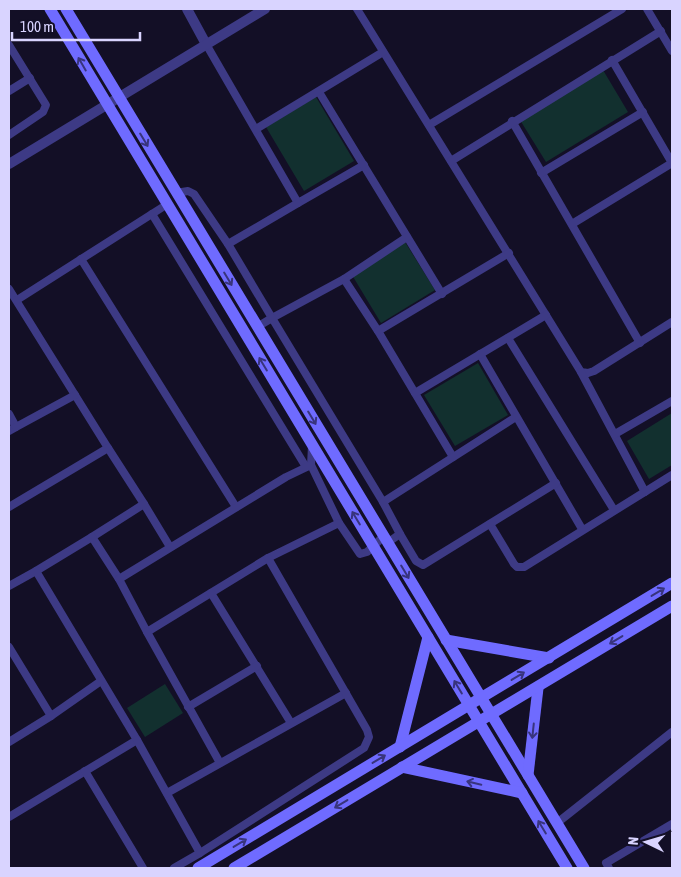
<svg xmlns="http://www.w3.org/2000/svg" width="681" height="877" font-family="'Asap Condensed',sans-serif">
	<rect width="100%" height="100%" fill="#130f26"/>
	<g fill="#12302f">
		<path d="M603,70L628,112L546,162L520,120Z"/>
		<path d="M316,97L354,161L304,191L266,127Z"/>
		<path d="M405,242L435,290L381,323L352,275Z"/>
		<path d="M478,363L508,415L455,446L424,395Z"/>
		<path d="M672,413V465L649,479L627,441Z"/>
		<path d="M165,684L183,713L145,737L127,708Z"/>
	</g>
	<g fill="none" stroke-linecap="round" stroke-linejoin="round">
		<g stroke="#3d3a85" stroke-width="8">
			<path d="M357,9L581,372L588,373L594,371L672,322"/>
			<path d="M647,9L672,51"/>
			<path d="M206,44L298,203L364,165"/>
			<path d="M9,45L46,105L43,112L9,135"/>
			<path d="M612,60L672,163"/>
			<path d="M9,91L30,78"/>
			<path d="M319,92L442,294"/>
			<path d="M512,121L640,343"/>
			<path d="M429,125L622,9"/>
			<path d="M256,129L383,52"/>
			<path d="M451,161L661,31"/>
			<path d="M541,173L643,112"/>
			<path d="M176,193L188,191L194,194L228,244"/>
			<path d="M298,203L228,244L272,318L344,279L407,237"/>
			<path d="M152,214L306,467"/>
			<path d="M572,224L672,163"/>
			<path d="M81,259L236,507"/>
			<path d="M344,279L378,331L453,457"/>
			<path d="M9,289L108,448"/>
			<path d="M17,300L166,205"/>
			<path d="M257,327L272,318L383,502"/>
			<path d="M378,331L509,253"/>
			<path d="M508,338L614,510"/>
			<path d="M480,354L582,529"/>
			<path d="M581,372L645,492"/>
			<path d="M415,393L546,315"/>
			<path d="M9,414L16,427L9,431"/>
			<path d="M16,427L75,395"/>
			<path d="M615,434L672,401"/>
			<path d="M312,446L311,465L339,523"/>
			<path d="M9,507L108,448L144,504"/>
			<path d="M490,524L514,564L517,567H524L672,475"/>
			<path d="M400,534L383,502L516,417"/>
			<path d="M92,537L144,504L170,547"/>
			<path d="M387,543L400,534L416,561L423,565L556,483"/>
			<path d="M36,571L92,537L119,579L147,632L268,558L339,523L360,554L367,552L384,536"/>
			<path d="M119,579L286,477L311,465"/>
			<path d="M9,586L36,571L137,740L9,817"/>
			<path d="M211,593L291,723"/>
			<path d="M147,632L220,763"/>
			<path d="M9,647L51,716L101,681"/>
			<path d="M188,707L257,666"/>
			<path d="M137,740L200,853L174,868"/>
			<path d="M9,742L51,716"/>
			<path d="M85,771L143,868"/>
			<path d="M167,793L346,693"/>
			<path d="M557,823L672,732"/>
			<path d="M200,853L364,748L369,737L367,730L268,558"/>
			<path d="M609,868L606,863L672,824"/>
		</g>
		<g stroke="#3d3a85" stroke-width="10">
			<path d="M187,9L206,44"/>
			<path d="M9,164L265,9"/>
		</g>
		<g stroke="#6f6bff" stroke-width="11">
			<path d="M50,9L567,868"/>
			<path d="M66,9L584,868"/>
			<path d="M446,640L549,658"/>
			<path d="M400,747L428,637"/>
			<path d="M402,767L522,793"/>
			<path d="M528,775L538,688"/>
			<path d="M198,868L672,583"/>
			<path d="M234,868L672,606"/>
		</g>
	</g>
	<defs><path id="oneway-shaft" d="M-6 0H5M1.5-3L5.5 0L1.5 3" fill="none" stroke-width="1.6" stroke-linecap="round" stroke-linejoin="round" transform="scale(1.25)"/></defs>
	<g stroke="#38347d">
		<use href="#oneway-shaft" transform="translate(82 64) rotate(-120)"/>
		<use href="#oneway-shaft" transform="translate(144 140) rotate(59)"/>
		<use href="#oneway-shaft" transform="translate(228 279) rotate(59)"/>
		<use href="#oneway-shaft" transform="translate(263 364) rotate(-121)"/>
		<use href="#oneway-shaft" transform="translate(312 418) rotate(59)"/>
		<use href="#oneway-shaft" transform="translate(356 518) rotate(-121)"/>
		<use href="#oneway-shaft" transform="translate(405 572) rotate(59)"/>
		<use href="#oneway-shaft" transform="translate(658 592) rotate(-31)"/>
		<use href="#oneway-shaft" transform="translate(616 640) rotate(149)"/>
		<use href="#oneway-shaft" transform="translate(518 676) rotate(-31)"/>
		<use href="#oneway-shaft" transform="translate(458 687) rotate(-121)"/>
		<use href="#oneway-shaft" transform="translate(533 731) rotate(96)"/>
		<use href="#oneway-shaft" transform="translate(379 759) rotate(-31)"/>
		<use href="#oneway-shaft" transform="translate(474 783) rotate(-167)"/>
		<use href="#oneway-shaft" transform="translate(341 804) rotate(149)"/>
		<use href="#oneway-shaft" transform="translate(542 827) rotate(-121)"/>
		<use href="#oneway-shaft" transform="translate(240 843) rotate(-31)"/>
	</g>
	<rect width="681" height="877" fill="none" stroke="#d9d4ff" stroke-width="20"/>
	<g transform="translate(646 842) rotate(275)" stroke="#130f26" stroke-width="4" paint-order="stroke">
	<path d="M0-4L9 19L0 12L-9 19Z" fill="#d9d4ff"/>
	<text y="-8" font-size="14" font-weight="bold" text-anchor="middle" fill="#d9d4ff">N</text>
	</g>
	<path d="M12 32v8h128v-8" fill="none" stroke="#d9d4ff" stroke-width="2.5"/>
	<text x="20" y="32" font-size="15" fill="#d9d4ff" stroke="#130f26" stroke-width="4" paint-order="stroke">100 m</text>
</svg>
